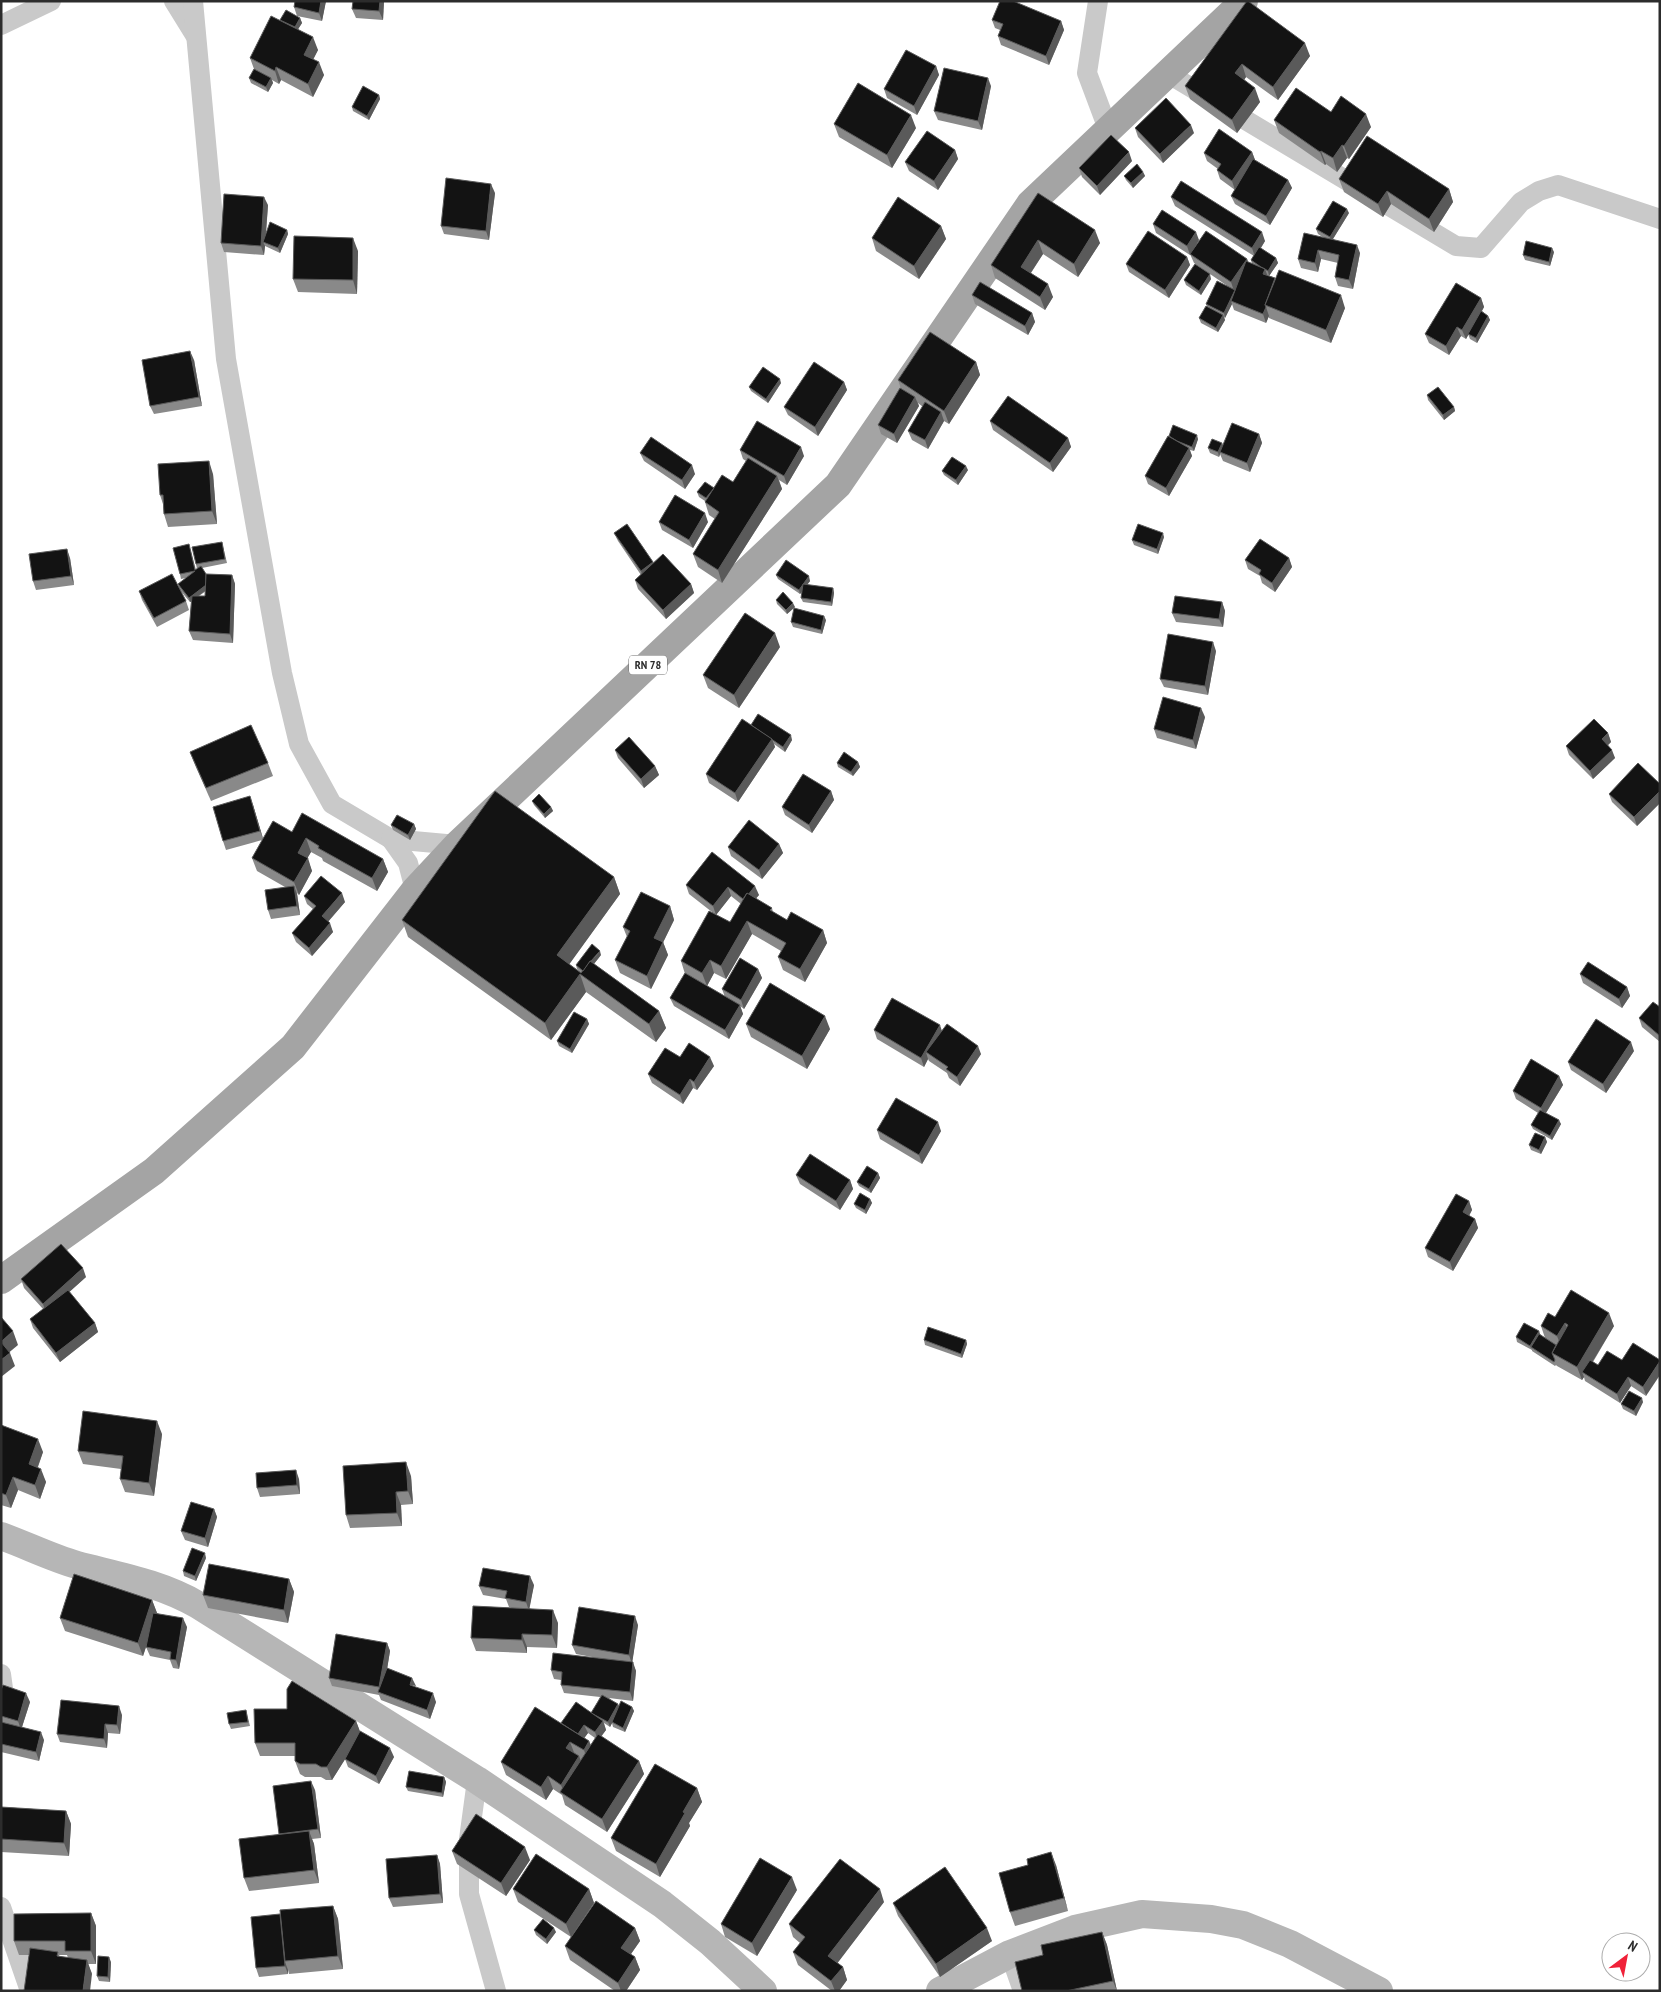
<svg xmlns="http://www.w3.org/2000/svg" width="1661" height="1992" font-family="'PT Sans Narrow',sans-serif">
	<rect width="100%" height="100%" fill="#fff"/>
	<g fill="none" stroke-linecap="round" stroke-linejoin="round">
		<g stroke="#c9c9c9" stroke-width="20">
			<path d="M174,1L195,35"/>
			<path d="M193,1L226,359L282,673L299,744L332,804L391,839L457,845"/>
			<path d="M1098,1L1087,73L1108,129"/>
			<path d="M1,25L51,1"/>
			<path d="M1167,73L1456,246L1481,248L1521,202L1539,191L1558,185L1660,219"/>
			<path d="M391,839L408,863L415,890"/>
			<path d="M1,1674L4,1696L1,1707"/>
			<path d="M477,1780L469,1839V1894L496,1991"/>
			<path d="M1,1907L30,1991"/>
			<path d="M1010,1954L1023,1991"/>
		</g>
		<g stroke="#b6b6b6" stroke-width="28">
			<path d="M1,1536C26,1545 52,1558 77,1565C119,1576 160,1583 198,1605L477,1780L662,1904L710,1942L763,1991"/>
			<path d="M940,1991L1010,1954L1075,1929L1142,1914L1211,1919L1243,1925L1290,1944L1379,1991"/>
		</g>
		<path stroke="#a4a4a4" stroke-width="28" d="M1,1280L154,1171L293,1047L415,890L457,845L838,485L1030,204L1244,1"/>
	</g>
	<g fill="#898989" fill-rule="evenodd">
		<path d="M295,1H326L322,21L297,16L294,7Z"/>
		<path d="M384,1L383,20L356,18L352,9Z"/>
		<path d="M1247,1L1310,56L1278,100L1246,77L1244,80L1260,102L1237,133L1190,99L1185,86Z"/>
		<path d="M300,18L302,23L298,29L318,50L313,59L324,75L313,97L281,80L279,84L272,80L273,83L268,92L251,83L249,78L254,69L250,58L280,20Z"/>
		<path d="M992,20L1061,21L1064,30L1049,65L1001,45L998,36L1000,30L995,28Z"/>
		<path d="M936,66L939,75L917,115L887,98L884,89Z"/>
		<path d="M991,86L982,130L938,120L934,111Z"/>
		<path d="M379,95L380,99L369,120L353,111L352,107Z"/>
		<path d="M1331,112L1371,127L1349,159L1347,158L1337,172L1326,164L1325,165L1279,133L1274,120Z"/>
		<path d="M834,124L916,128L892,168L839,137Z"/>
		<path d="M1135,128L1194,133L1163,163L1138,137Z"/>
		<path d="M955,150L958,159L938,190L909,171L905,162Z"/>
		<path d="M1252,152L1255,160L1288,180L1292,188L1270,225L1235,204L1231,196L1235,190L1220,179L1217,170L1218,169L1207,161L1204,153Z"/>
		<path d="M1132,161L1100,195L1082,177L1079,168Z"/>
		<path d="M1143,172L1145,176L1133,188L1126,180L1124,176Z"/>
		<path d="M1339,179L1449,189L1453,202L1434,232L1391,204L1383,217L1344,192Z"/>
		<path d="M495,193L489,240L444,234L441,226Z"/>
		<path d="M1038,193L1100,243L1078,277L1043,254L1031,273L1053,297L1045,310L995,278L991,265Z"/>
		<path d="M1171,197L1265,241L1261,248L1276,258L1278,263L1269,276L1267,274L1268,275L1345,308L1331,343L1269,318V316L1266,323L1234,310L1232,304L1225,318L1224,317L1225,320L1218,332L1201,323L1199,318L1207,306L1206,304L1226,285L1194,263L1190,254L1247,259L1248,262L1252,264L1251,260L1254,256L1175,206Z"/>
		<path d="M268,205L266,235L287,230L288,234L280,253L265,246L264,255L224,252L221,243Z"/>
		<path d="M1349,213L1333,239L1360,253L1353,289L1338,286L1335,277L1338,263L1321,259L1318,272L1301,268L1298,259L1324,238L1318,234L1316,229Z"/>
		<path d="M1153,224L1199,240L1190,255L1156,233Z"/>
		<path d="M941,226L946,239L919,279L876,251L872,238Z"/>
		<path d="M358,251L357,294L298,292L293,279Z"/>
		<path d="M1554,252L1550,266L1525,260L1523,255Z"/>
		<path d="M1187,257L1190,265L1169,298L1129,272L1126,264Z"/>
		<path d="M1211,279L1201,295L1186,285L1184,280Z"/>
		<path d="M972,295L1032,313L1035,322L1028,335L975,304Z"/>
		<path d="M1481,298L1484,307L1482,311L1488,316L1490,320L1477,343L1470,339L1468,334L1471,329L1466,339L1461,336L1449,355L1429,343L1425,334Z"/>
		<path d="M194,360L202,406L154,414L150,406Z"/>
		<path d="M976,362L980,375L949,424L944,421L928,449L912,440L908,431L923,407L918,403L919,406L897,443L881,434L878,425L901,389L898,380Z"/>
		<path d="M844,382L847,390L818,436L788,415L784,407Z"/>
		<path d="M781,383L768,403L751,391L749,387Z"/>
		<path d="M1427,395L1454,407L1455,411L1444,420L1428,400Z"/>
		<path d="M990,421L1068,438L1071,447L1053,472L993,430Z"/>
		<path d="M1259,434L1262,443L1250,472L1223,461L1220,454L1219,457L1210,453L1208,448L1222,443L1223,445Z"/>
		<path d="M1168,436L1198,439L1194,451L1190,450L1192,456L1169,496L1148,484L1145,476Z"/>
		<path d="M740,450L804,456L787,485L779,480L782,489L722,583L698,567L693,554L715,519L709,515L705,502V501L699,497L697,492L733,482L746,461L743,459Z"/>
		<path d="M640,453L695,474L685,489L644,461Z"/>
		<path d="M968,470L958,485L944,475L942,471Z"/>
		<path d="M213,474L217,524L168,527L164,514L163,504L160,495Z"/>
		<path d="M659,522H708L693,548L662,530Z"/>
		<path d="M614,533L654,563L691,584L694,593L666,619L638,589L635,580L641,575L618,541Z"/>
		<path d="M1164,537L1158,554L1134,545L1132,540Z"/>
		<path d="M222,542L227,563L202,568L206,574L232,575L235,584L233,643L193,640L189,631L191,602H190L179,589L186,601L189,610L157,627L142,600L139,591L179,588L178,584L186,578L181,579L180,574L190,548L196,570L197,569L196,564ZM206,591L205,596H199Z"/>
		<path d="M70,558L74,585L36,590L33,581Z"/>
		<path d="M1289,558L1292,567L1275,592L1262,583L1260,576L1248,569L1245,560Z"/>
		<path d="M776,575L810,581L807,585L833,588L834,593L832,606L803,602L801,598L802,592L800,594L778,579Z"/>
		<path d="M776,600L795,607L787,614L777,604Z"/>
		<path d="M1222,602L1225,611L1223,627L1176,622L1172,613Z"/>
		<path d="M826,620L822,634L793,627L791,622Z"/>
		<path d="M780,647L739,708L708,688L703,675Z"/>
		<path d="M1216,651L1208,695L1164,687L1160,679Z"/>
		<path d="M1205,717L1196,749L1157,738L1154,729Z"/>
		<path d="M751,725L792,740L785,752L774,744L775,747L738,802L709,783L706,774Z"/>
		<path d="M1608,733L1611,742L1608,745L1615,758L1593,779L1569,755L1566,746Z"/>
		<path d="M615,750L655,766L659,775L644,788L618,758Z"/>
		<path d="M190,752L268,763L273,776L211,801L195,765Z"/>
		<path d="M858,762L860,767L853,776L838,767L837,763Z"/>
		<path d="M1660,784V803L1637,826L1612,802L1609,794Z"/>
		<path d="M831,791L834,800L812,833L785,815L782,807Z"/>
		<path d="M532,801L551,807L553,811L545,818L534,805Z"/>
		<path d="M253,805L263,838L292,832L383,859L388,872L377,891L323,861L322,858L311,852L307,858L312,871L299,895L297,893L300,915L271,919L268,910L285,887L257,871L252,858L262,840L226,850L223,841Z"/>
		<path d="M414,824L416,829L410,840L393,830L391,825Z"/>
		<path d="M779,844L783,853L762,879L731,856L728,847Z"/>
		<path d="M712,852L759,895L755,899L772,908L773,912L787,920L823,930L827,943L805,982L783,970L778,957L781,951L752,934L726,979L714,973L707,986L725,997L722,989L758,969L762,978L744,1009L740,1006L743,1014L729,1039L674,1006L670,998L685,974L681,961L712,912L689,894L686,885ZM731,896L741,904L730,922L716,915Z"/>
		<path d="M614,877L620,894L569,964L581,972L577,969L576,965L601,955L594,964L659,1011L666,1028L656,1042L586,992L551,1040L408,937L402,920Z"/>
		<path d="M304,896L345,902L328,922L333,932L312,956L296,942L292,933L313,909L307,904Z"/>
		<path d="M670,906L674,920L663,942L668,955L651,989L620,973L615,960L627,937L623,927Z"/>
		<path d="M1580,974L1627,987L1630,996L1622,1008L1583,983Z"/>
		<path d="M1660,1007V1042L1642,1027L1639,1018Z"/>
		<path d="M587,1019L589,1024L572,1053L559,1046L557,1041Z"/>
		<path d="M746,1024L830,1029L807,1069L751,1037Z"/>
		<path d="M874,1030L942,1031L981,1054L960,1086L949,1078L947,1073L929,1061L928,1059L924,1067L877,1039Z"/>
		<path d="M1634,1051L1606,1093L1571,1070L1568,1062Z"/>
		<path d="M680,1057L714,1066L697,1090L693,1088L683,1104L652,1083L648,1074Z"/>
		<path d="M1559,1076L1563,1085L1546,1113L1561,1124L1552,1140L1533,1129L1531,1125L1538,1113L1516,1099L1513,1091Z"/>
		<path d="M877,1130L941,1131L922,1164L880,1139Z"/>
		<path d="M1545,1137L1547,1142L1541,1154L1531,1150L1529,1145Z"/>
		<path d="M878,1173L880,1178L871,1193L859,1186L857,1182Z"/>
		<path d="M796,1175L850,1180L853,1189L840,1210L800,1184Z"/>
		<path d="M870,1199L872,1203L866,1214L856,1208L854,1204Z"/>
		<path d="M1469,1201L1472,1210L1469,1216L1475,1219L1478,1228L1453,1271L1428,1257L1425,1248Z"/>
		<path d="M86,1277L69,1292L95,1323L98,1332L60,1362L33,1328L30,1319L43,1309L24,1288L21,1279Z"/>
		<path d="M1555,1317L1614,1326L1593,1362L1598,1365L1622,1360L1633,1343L1646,1396L1631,1386L1620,1403L1585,1381L1584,1377L1582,1380L1557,1366L1556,1365L1555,1366L1532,1351V1350L1517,1342L1516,1337L1539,1331L1540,1334L1545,1338L1541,1326Z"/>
		<path d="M924,1340H966L967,1344L962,1358L925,1345Z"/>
		<path d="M1643,1402L1636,1416L1623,1409L1621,1404Z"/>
		<path d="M1,1425L43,1452L38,1467L46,1482L40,1499L18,1490L11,1508L1,1505Z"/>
		<path d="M162,1434L154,1496L125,1492L120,1479L121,1469L83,1464L78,1451Z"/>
		<path d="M411,1476L413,1504L401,1505L402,1526L350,1528L346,1515Z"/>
		<path d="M299,1479L300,1494L260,1497L257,1488Z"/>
		<path d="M214,1509L217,1517L208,1547L185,1540L181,1531Z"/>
		<path d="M206,1558L196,1581L184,1576L183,1571Z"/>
		<path d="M289,1579L294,1592L288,1623L208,1608L203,1595Z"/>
		<path d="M534,1585L529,1608L558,1623L557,1648L527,1647V1653L476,1651L471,1638L512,1608L509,1607L506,1599L483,1595L479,1586Z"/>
		<path d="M152,1600L157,1613L187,1627L179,1669L173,1668L170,1660L150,1656L146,1647L147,1644L143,1656L65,1631L60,1618Z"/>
		<path d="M638,1625L632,1662L636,1671L633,1701L609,1698L619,1706L632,1707L634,1711L625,1732L613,1727L612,1723L610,1727L604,1723L606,1730L601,1736L639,1761L644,1774L607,1832L565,1805L562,1795L553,1789L546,1800L506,1775L501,1762L561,1723L592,1713L600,1697L564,1693L561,1685V1680L554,1679L551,1670L603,1659L576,1654L572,1645ZM588,1733L595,1738L591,1745L589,1741L584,1738Z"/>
		<path d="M387,1643L390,1651L387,1669L415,1687L436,1702L430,1719L381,1700L379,1695L332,1686L329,1678Z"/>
		<path d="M1,1690L30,1702L22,1727L44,1740L39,1761L1,1752Z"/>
		<path d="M246,1710L250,1726L231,1729L229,1724Z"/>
		<path d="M122,1715L120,1734L108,1733L107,1748L60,1742L57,1734Z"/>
		<path d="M356,1721L360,1732L394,1757L379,1784L348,1767L345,1759L332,1780H326L321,1777H305L300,1774L295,1761V1756H260L255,1743Z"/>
		<path d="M444,1777L446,1782L443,1797L408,1791L406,1787Z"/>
		<path d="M697,1788L702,1802L689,1823L690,1826L660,1877L616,1851L611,1838Z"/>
		<path d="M315,1790L321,1838L312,1839L314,1844L319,1883L249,1891L244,1878Z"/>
		<path d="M1,1807L66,1811L71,1824L69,1856L1,1852Z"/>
		<path d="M452,1851L530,1860L506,1896L457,1864Z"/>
		<path d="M437,1855L440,1864L443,1903L393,1907L389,1898Z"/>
		<path d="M1056,1865L1068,1911L1015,1926L1010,1912Z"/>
		<path d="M513,1889H589L594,1903L571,1937L518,1902Z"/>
		<path d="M797,1890L757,1956L725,1937L721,1924Z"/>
		<path d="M884,1902L837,1963L843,1967L847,1980L839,1991H832L798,1965L793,1952L800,1943L793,1937L789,1924Z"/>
		<path d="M893,1903L992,1941L940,1977L898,1916Z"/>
		<path d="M333,1906L338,1919L343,1969L289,1974L288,1970V1974L259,1977L256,1968L280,1914Z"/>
		<path d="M91,1913L96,1926V1964H88L92,1974L29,1955H19L14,1941ZM59,1955H67L68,1958L60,1957Z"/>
		<path d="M635,1928L640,1941L631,1954L635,1957L640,1970L626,1991H615L570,1960L565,1946Z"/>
		<path d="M534,1930L556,1932L547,1944L536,1935Z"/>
		<path d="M1102,1932L1107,1945L1117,1991H1022L1043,1955Z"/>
		<path d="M111,1962L110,1982L99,1981L97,1976Z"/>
	</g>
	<g fill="#5a5a5a">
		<path d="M321,1H326L322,21L319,13Z"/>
		<path d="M380,1H384L383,20L379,11Z"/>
		<path d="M300,18L302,23L295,34L294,30Z"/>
		<path d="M1061,21L1064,30L1049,65L1046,56Z"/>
		<path d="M313,37L318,50L309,68L304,55Z"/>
		<path d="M1305,43L1310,56L1278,100L1273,87Z"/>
		<path d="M319,62L324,75L313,97L308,84Z"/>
		<path d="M1242,64L1246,77L1240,86L1235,73Z"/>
		<path d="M936,66L939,75L917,115L914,106Z"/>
		<path d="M276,67L281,80L279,84L275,71Z"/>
		<path d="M271,78L273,83L268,92L266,87Z"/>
		<path d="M988,78L991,86L982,130L978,121Z"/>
		<path d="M1255,88L1260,102L1237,133L1232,120Z"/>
		<path d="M379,95L380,99L369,120L367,116Z"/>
		<path d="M1366,114L1371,127L1349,159L1344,146Z"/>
		<path d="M911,115L916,128L892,168L887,155Z"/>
		<path d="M1191,125L1194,133L1163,163L1160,154Z"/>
		<path d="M1342,145L1347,158L1337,172L1333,158Z"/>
		<path d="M955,150L958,159L938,190L934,181Z"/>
		<path d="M1321,151L1326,164L1325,165L1320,152Z"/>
		<path d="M1129,152L1132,161L1100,195L1097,186Z"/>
		<path d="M1252,152L1255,160L1235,190L1232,181Z"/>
		<path d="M1143,172L1145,176L1133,188L1131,183Z"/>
		<path d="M1288,180L1292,188L1270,225L1266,216Z"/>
		<path d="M491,184L495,193L489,240L486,231Z"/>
		<path d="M1449,189L1453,202L1434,232L1429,219Z"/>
		<path d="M1387,191L1391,204L1383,217L1378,204Z"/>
		<path d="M264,197L268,205L265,243L263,242L265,246L264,255L261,246Z"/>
		<path d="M1347,209L1349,213L1331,242L1330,237Z"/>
		<path d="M941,226L946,239L919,279L914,266Z"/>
		<path d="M287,230L288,234L280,253L278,248Z"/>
		<path d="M1095,230L1100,243L1078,277L1074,264Z"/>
		<path d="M1196,232L1199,240L1190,255L1187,246Z"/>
		<path d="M1262,232L1265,241L1255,257L1252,248Z"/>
		<path d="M353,238L358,251L357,294L353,280Z"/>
		<path d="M1038,240L1043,254L1026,280L1021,267Z"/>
		<path d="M1357,245L1360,253L1353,289L1349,280Z"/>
		<path d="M1552,248L1554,252L1550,266L1549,262Z"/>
		<path d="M1318,250L1321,259L1318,272L1315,263Z"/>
		<path d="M1187,257L1190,265L1169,298L1165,290Z"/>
		<path d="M1276,258L1278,263L1269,276L1268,271Z"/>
		<path d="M1247,259L1250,267L1234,291L1231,282Z"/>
		<path d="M1265,269L1268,277L1263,274Z"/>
		<path d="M1210,274L1211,279L1201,295L1199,291Z"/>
		<path d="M1048,284L1053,297L1045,310L1040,297Z"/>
		<path d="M1235,290L1231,301L1232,304L1225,318L1224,313Z"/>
		<path d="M1341,295L1345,308L1331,343L1326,330Z"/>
		<path d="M1481,298L1484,307L1466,339L1462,330Z"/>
		<path d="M1266,307L1269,316L1266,323L1263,314Z"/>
		<path d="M1032,313L1035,322L1028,335L1025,326Z"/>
		<path d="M1223,315L1225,320L1218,332L1216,328Z"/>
		<path d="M1488,316L1490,320L1477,343L1476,338Z"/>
		<path d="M1457,327L1461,336L1449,355L1446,346Z"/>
		<path d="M190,351L194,360L202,406L199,397Z"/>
		<path d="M976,362L980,375L949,424L944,411Z"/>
		<path d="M780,379L781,383L768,403L766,399Z"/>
		<path d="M844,382L847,390L818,436L815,427Z"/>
		<path d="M915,397L919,406L897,443L894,434Z"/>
		<path d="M1454,407L1455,411L1444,420L1443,415Z"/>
		<path d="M941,412L944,421L928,449L925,440Z"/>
		<path d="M1259,434L1262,443L1250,472L1247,463Z"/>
		<path d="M1197,435L1198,439L1194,451L1192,447Z"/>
		<path d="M1068,438L1071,447L1053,472L1050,463Z"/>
		<path d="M1222,443L1223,447L1220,452V454L1219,457L1218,452Z"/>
		<path d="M801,447L804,456L787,485L784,476Z"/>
		<path d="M1189,448L1192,456L1169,496L1166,488Z"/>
		<path d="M209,461L213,474L217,524L212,511Z"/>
		<path d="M692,465L695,474L685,489L682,480Z"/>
		<path d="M966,466L968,470L958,485L956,480Z"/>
		<path d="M777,476L782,489L722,583L718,570Z"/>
		<path d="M705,513L708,522L693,548L689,540Z"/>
		<path d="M1163,533L1164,537L1158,554L1157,549Z"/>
		<path d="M67,549L70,558L74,585L71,576Z"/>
		<path d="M1289,558L1292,567L1275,592L1272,583Z"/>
		<path d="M653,562L657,571L644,580L641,571Z"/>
		<path d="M232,575L235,584L233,643L230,634Z"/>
		<path d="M809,576L810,581L800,594L799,590Z"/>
		<path d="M210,582L209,588L190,602L189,598Z"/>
		<path d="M691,584L694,593L666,619L663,610Z"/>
		<path d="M833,588L834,593L832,606L831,602Z"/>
		<path d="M1222,602L1225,611L1223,627L1219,619Z"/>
		<path d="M793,603L795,607L787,614L786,610Z"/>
		<path d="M824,616L826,620L822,634L821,630Z"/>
		<path d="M775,633L780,647L739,708L734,695Z"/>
		<path d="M1213,642L1216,651L1208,695L1205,686Z"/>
		<path d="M1201,708L1205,717L1196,749L1193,740Z"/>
		<path d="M1608,733L1611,742L1605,748L1602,739Z"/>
		<path d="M791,735L792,740L785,752L783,747Z"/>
		<path d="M772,739L775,747L738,802L735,793Z"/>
		<path d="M1612,750L1615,758L1593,779L1590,771Z"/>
		<path d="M858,762L860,767L853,776L851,772Z"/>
		<path d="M655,766L659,775L644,788L641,779Z"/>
		<path d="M831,791L834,800L812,833L809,825Z"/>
		<path d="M1660,791V803L1637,826L1634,817Z"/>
		<path d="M250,796L253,805L263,839L260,831Z"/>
		<path d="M551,807L553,811L545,818L544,814Z"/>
		<path d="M414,824L416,829L410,840L408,835Z"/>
		<path d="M306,838L311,852L303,866L298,853Z"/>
		<path d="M779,844L783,853L762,879L759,870Z"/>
		<path d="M308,858L312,871L299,895L294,882Z"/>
		<path d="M383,859L388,872L377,891L372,878Z"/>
		<path d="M614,877L620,894L563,973L557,955Z"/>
		<path d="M294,886L297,894L300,915L297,906Z"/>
		<path d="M755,886L759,895L747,909L744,900Z"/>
		<path d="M728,887L731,896L716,915L713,906Z"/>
		<path d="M342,893L345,902L325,925L322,916Z"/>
		<path d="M670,906L674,920L659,951L654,938Z"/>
		<path d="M747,921L752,934L726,979L721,966Z"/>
		<path d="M330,923L333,932L312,956L309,948Z"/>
		<path d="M823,930L827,943L805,982L800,969Z"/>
		<path d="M663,942L668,955L651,989L647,976Z"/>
		<path d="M600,951L601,955L585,975L583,971Z"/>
		<path d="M710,960L714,973L707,986L702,973Z"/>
		<path d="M758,969L762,978L744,1009L741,1000Z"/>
		<path d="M580,974L586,992L551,1040L545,1023Z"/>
		<path d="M1627,987L1630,996L1622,1008L1619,999Z"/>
		<path d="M740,1005L743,1014L729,1039L725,1030Z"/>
		<path d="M659,1011L666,1028L656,1042L649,1024Z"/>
		<path d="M825,1016L830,1029L807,1069L802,1056Z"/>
		<path d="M587,1019L589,1024L572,1053L570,1049Z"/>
		<path d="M940,1025L943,1034L926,1052L928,1059L924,1067L921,1058Z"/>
		<path d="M1631,1042L1634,1051L1606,1093L1603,1084Z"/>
		<path d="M978,1046L981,1054L960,1086L957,1077Z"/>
		<path d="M710,1057L714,1066L697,1090L694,1082Z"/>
		<path d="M1559,1076L1563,1085L1544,1116L1541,1108Z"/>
		<path d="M690,1079L693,1088L683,1104L680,1095Z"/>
		<path d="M1559,1120L1561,1124L1552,1140L1550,1136Z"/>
		<path d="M938,1122L941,1131L922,1164L919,1155Z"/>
		<path d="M1545,1137L1547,1142L1541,1154L1539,1150Z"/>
		<path d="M878,1173L880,1178L871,1193L869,1189Z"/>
		<path d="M850,1180L853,1189L840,1210L836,1201Z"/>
		<path d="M870,1199L872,1203L866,1214L865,1210Z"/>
		<path d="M1469,1201L1472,1210L1466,1221L1463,1212Z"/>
		<path d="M1475,1219L1478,1228L1453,1271L1450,1262Z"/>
		<path d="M83,1268L86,1277L46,1313L43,1304Z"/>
		<path d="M1609,1313L1614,1326L1585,1374L1582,1372L1584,1377L1582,1380L1577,1367Z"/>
		<path d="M95,1323L98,1332L60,1362L56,1353Z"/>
		<path d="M1565,1323L1570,1336L1562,1349L1557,1336Z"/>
		<path d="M13,1331L18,1345L6,1355L1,1342Z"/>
		<path d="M1539,1331L1540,1335L1531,1347L1532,1350L1530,1346Z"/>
		<path d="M966,1340L967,1344L962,1358L961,1354Z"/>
		<path d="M10,1353L15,1366L1,1377V1360Z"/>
		<path d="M1660,1361V1375L1646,1396L1643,1387Z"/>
		<path d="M1628,1377L1631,1386L1620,1403L1617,1394Z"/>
		<path d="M1642,1398L1643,1402L1636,1416L1634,1411Z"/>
		<path d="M157,1421L162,1434L154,1496L149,1483Z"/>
		<path d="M38,1439L43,1452L34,1477L29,1464Z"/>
		<path d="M406,1462L411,1476L413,1504L408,1491Z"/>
		<path d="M41,1469L46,1482L40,1499L35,1485Z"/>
		<path d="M296,1470L299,1479L300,1494L297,1485Z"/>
		<path d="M13,1477L18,1490L11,1508L6,1495Z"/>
		<path d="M396,1492L401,1505L402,1526L397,1513Z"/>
		<path d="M214,1509L217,1517L208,1547L205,1538Z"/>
		<path d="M205,1553L206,1558L196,1581L195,1576Z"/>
		<path d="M530,1576L534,1585L529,1611L526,1602Z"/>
		<path d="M289,1579L294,1592L288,1623L284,1610Z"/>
		<path d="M152,1600L157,1613L143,1656L138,1643Z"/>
		<path d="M553,1610L558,1623L557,1648L552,1635Z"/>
		<path d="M635,1616L638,1625L632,1664L629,1655Z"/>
		<path d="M183,1618L187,1627L179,1669L176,1660Z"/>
		<path d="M522,1634L527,1647V1653L522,1640Z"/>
		<path d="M387,1643L390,1651L383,1694L379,1687Z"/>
		<path d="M633,1662L636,1671L633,1701L630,1692Z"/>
		<path d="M412,1678L416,1686L410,1685Z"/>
		<path d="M26,1693L30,1702L21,1730L18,1721Z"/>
		<path d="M433,1693L436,1702L430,1719L427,1710Z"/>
		<path d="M618,1704L620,1708L610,1727L608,1722Z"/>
		<path d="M119,1706L122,1715L120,1734L117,1725Z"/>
		<path d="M632,1707L634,1711L625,1732L623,1728Z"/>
		<path d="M356,1721L361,1734L332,1780L327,1767Z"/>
		<path d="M603,1721L606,1730L598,1741L595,1732Z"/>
		<path d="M105,1724L108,1733L107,1748L104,1739Z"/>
		<path d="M584,1725L588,1733L580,1744L577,1735Z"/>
		<path d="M41,1732L44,1740L39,1761L36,1752Z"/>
		<path d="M589,1741L594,1754L588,1763L584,1750Z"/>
		<path d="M570,1742L575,1755L566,1748Z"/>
		<path d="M390,1748L394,1757L379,1784L376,1776Z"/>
		<path d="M579,1756L584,1769L565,1795L561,1785Z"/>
		<path d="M639,1761L644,1774L607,1832L602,1819Z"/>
		<path d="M548,1776L553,1789L546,1800L541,1787Z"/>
		<path d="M444,1777L446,1782L443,1797L442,1793Z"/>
		<path d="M311,1781L315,1790L321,1838L318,1829Z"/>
		<path d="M697,1788L702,1802L689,1823L690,1826L660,1877L656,1864L683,1812Z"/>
		<path d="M66,1811L71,1824L69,1856L64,1843Z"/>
		<path d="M309,1831L314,1844L319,1883L314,1870Z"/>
		<path d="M525,1847L530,1860L506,1896L501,1883Z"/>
		<path d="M1051,1852L1056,1865L1068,1911L1064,1898Z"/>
		<path d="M437,1855L440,1864L443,1903L440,1894Z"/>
		<path d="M792,1877L797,1890L757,1956L752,1943Z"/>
		<path d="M589,1889L594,1903L571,1937L566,1924Z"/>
		<path d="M880,1889L884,1902L833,1969L828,1956Z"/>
		<path d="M333,1906L338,1919L343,1969L338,1956Z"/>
		<path d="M91,1913L96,1926V1964L91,1951Z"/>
		<path d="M554,1928L556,1932L547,1944L546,1939Z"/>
		<path d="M635,1928L640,1941L626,1961L621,1948Z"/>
		<path d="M987,1928L992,1941L940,1977L936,1964Z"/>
		<path d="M1102,1932L1107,1945L1117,1991L1113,1981Z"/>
		<path d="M109,1957L111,1962L110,1982L108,1977Z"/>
		<path d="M635,1957L640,1970L626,1991H621L618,1983Z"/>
		<path d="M87,1960L92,1974L90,1991H83Z"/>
		<path d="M285,1962L288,1970V1974L285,1966Z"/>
		<path d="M843,1967L847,1980L839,1991H835L831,1981Z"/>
	</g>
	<g fill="#131313" stroke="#5a5a5a">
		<path d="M295,1H321L319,13L294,7Z"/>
		<path d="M353,1H380L379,11L352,9Z"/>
		<path d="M1000,1H1013L1061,21L1046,56L998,36L1003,24L992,20Z"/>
		<path d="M1247,1H1248L1305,43L1273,87L1242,64L1235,73L1255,88L1232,120L1185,86Z"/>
		<path d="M286,10L300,18L295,27L280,20Z"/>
		<path d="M271,16L313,37L304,55L319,62L308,84L276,67L275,71L250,58Z"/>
		<path d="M906,50L936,66L914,106L884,89Z"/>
		<path d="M944,68L988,78L978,121L934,111Z"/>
		<path d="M254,69L271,78L266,87L249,78Z"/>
		<path d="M858,83L911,115L887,155L834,124Z"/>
		<path d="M363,86L379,95L367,116L352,107Z"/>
		<path d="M1296,88L1331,112L1341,96L1366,114L1344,146L1342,145L1333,158L1321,151L1320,152L1274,120Z"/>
		<path d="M1166,98L1191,125L1160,154L1135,128Z"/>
		<path d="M1219,129L1252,152L1232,181L1217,170L1221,164L1204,153Z"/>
		<path d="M927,131L955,150L934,181L905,162Z"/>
		<path d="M1111,135L1129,152L1097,186L1079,168Z"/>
		<path d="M1367,136L1449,189L1429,219L1387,191L1378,204L1339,179Z"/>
		<path d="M1253,159L1288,180L1266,216L1231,196Z"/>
		<path d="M1137,164L1143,172L1131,183L1124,176Z"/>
		<path d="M446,178L491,184L486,231L441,226Z"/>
		<path d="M1181,181L1262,232L1252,248L1171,197Z"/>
		<path d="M1038,193L1095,230L1074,264L1038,240L1021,267L1048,284L1040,297L991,265Z"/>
		<path d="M224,194L264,197L261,246L221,243Z"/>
		<path d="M898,197L941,226L914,266L872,238Z"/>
		<path d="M1333,201L1347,209L1330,237L1316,229Z"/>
		<path d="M1162,210L1196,232L1187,246L1153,224Z"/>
		<path d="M270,222L287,230L278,248L263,242Z"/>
		<path d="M1148,231L1187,257L1165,290L1126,264Z"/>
		<path d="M1206,231L1247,259L1231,282L1190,254Z"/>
		<path d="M1304,233L1357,245L1349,280L1335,277L1339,255L1318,250L1315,263L1298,259Z"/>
		<path d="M294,236L353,238V280L293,279Z"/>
		<path d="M1526,241L1552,248L1549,262L1523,255Z"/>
		<path d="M1259,247L1276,258L1268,271L1265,269L1261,267L1251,260Z"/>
		<path d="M1246,261L1265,269L1263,274L1275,278L1265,305L1266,307L1263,314L1231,301Z"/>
		<path d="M1195,264L1210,274L1199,291L1184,280Z"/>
		<path d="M1279,270L1341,295L1326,330L1265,305Z"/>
		<path d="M1217,281L1235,290L1224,313L1206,304Z"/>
		<path d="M980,282L1032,313L1025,326L972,295Z"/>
		<path d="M1456,283L1481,298L1462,330L1457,327L1446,346L1425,334Z"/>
		<path d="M1206,306L1223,315L1216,328L1199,318Z"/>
		<path d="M1481,311L1488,316L1476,338L1468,334Z"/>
		<path d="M930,332L976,362L944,411L898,380Z"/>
		<path d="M190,351L199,397L150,406L142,360Z"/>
		<path d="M814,362L844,382L815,427L784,407Z"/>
		<path d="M763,367L780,379L766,399L749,387Z"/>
		<path d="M1438,387L1454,407L1443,415L1427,395Z"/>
		<path d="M900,388L915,397L894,434L878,425Z"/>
		<path d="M1008,396L1068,438L1050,463L990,421Z"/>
		<path d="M925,402L941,412L925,440L908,431Z"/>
		<path d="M757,421L801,447L784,476L740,450Z"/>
		<path d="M1232,423L1259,434L1247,463L1220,452Z"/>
		<path d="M1173,425L1197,435L1192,447L1177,441L1169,436Z"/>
		<path d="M1168,436L1189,448L1166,488L1145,476Z"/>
		<path d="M651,437L692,465L682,480L640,453Z"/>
		<path d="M1212,439L1222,443L1218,452L1208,448Z"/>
		<path d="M952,457L966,466L956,480L942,471Z"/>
		<path d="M748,458L777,476L718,570L693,554L719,512L705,502L722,475L733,482Z"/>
		<path d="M209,461L212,511L164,514L163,495H160L158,464Z"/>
		<path d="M705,482L714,488L706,498L697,492Z"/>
		<path d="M675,495L705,513L689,540L659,522Z"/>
		<path d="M627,524L653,562L641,571L614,533Z"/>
		<path d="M1138,524L1163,533L1157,549L1132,540Z"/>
		<path d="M1260,539L1289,558L1272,583L1259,574L1261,570L1245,560Z"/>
		<path d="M222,542L225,559L196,564L192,547Z"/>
		<path d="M189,544L195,570L201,566L206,574V585L189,598L178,584L195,571L180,574L173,548Z"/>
		<path d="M67,549L71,576L33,581L29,554Z"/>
		<path d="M663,554L691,584L663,610L635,580Z"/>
		<path d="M786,560L809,576L799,590L776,575Z"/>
		<path d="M172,574L186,601L154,618L139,591Z"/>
		<path d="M206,574L232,575L230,634L189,631L192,596H205Z"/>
		<path d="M803,584L833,588L831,602L801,598Z"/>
		<path d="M783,592L793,603L786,610L776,600Z"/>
		<path d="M1175,596L1222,602L1219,619L1172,613Z"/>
		<path d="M794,608L824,616L821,630L791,622Z"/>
		<path d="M745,613L775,633L734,695L703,675Z"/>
		<path d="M1168,634L1213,642L1205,686L1160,679Z"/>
		<path d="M1163,697L1201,708L1193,740L1154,729Z"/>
		<path d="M758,714L791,735L783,747L751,725Z"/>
		<path d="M742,719L772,739L735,793L706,774Z"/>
		<path d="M1594,719L1608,733L1602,739L1612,750L1590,771L1566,746Z"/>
		<path d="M251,725L268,763L206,788L190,752Z"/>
		<path d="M629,737L655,766L641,779L615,750Z"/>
		<path d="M844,752L858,762L851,772L837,763Z"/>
		<path d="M1638,763L1660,784V791L1634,817L1609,794Z"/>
		<path d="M803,774L831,791L809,825L782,807Z"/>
		<path d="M495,791L614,877L557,955L581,973L590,961L659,1011L649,1024L580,974L545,1023L402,920Z"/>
		<path d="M539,794L551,807L544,814L532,801Z"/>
		<path d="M250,796L260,831L223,841L213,807Z"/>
		<path d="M302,813L383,859L372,878L318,848L319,846L306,838L298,853L308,858L294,882L252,858L273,821L292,832Z"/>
		<path d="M397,815L414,824L408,835L391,825Z"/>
		<path d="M749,820L779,844L759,870L728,847Z"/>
		<path d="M712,852L755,886L748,895L747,893L743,899L728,887L713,906L686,885Z"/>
		<path d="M321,876L342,893L322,916L330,923L309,948L292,933L316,906L304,896Z"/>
		<path d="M294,886L297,906L268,910L265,890Z"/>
		<path d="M641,892L670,906L654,938L663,942L647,976L615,960L630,931L623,927Z"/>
		<path d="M747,893L772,908L770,910L787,920L791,912L823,930L800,969L778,957L786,943L747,921L721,966L710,960L702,973L681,961L709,911L730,922Z"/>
		<path d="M592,944L600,951L591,961H590L583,971L576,965Z"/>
		<path d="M740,958L758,969L741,1000L722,989Z"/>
		<path d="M1588,962L1627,987L1619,999L1580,974Z"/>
		<path d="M685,973L740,1005L725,1030L670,998Z"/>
		<path d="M770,983L825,1016L802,1056L746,1024Z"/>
		<path d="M892,998L940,1025L921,1058L874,1030Z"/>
		<path d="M1653,1002L1660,1007V1036L1639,1018Z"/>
		<path d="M574,1012L587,1019L570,1049L557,1041Z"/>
		<path d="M1596,1019L1631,1042L1603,1084L1568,1062Z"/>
		<path d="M947,1024L978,1046L957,1077L946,1069L948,1067L926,1052Z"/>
		<path d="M689,1043L710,1057L694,1082L690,1079L680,1095L648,1074L665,1048L680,1057Z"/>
		<path d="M1531,1059L1559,1076L1541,1108L1513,1091Z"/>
		<path d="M896,1098L938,1122L919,1155L877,1130Z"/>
		<path d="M1540,1110L1559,1120L1550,1136L1531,1125Z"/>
		<path d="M1535,1133L1545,1137L1539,1150L1529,1145Z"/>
		<path d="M810,1154L850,1180L836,1201L796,1175Z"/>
		<path d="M867,1166L878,1173L869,1189L857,1182Z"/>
		<path d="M860,1193L870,1199L865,1210L854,1204Z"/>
		<path d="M1456,1194L1469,1201L1463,1212L1475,1219L1450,1262L1425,1248Z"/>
		<path d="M61,1244L83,1268L43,1304L21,1279Z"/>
		<path d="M68,1290L95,1323L56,1353L30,1319Z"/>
		<path d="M1571,1290L1609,1313L1577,1367L1552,1353L1568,1325L1565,1323L1557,1336L1541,1326L1548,1313L1555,1317Z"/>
		<path d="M1,1317L13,1331L1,1342Z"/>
		<path d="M1524,1323L1539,1331L1530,1346L1516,1337Z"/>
		<path d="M928,1327L966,1340L961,1354L924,1340Z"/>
		<path d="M1539,1334L1556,1345L1552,1353L1555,1360L1554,1362L1531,1347Z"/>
		<path d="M1,1342L10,1353L1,1360Z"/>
		<path d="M1633,1343L1660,1360V1361L1643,1387L1628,1377L1617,1394L1582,1372L1590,1360L1598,1365L1607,1351L1622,1360Z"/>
		<path d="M1629,1391L1642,1398L1634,1411L1621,1404Z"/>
		<path d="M83,1411L157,1421L149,1483L120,1479L123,1456L78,1451Z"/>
		<path d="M1,1425L38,1439L29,1464L41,1469L35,1485L13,1477L6,1495L1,1493Z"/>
		<path d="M406,1462L408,1491L396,1492L397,1513L346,1515L343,1466Z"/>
		<path d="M296,1470L297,1485L257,1488L256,1473Z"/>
		<path d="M191,1502L214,1509L205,1538L181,1531Z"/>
		<path d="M192,1548L205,1553L195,1576L183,1571Z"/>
		<path d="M209,1564L289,1579L284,1610L203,1595Z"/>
		<path d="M483,1568L530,1576L526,1602L505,1598L507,1591L479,1586Z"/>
		<path d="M74,1574L152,1600L138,1643L60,1618Z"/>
		<path d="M473,1606L553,1610L552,1635L522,1634V1640L471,1638Z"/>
		<path d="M579,1607L635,1616L629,1655L572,1645Z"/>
		<path d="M153,1613L183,1618L176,1660L170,1659L171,1652L146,1647Z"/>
		<path d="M336,1634L387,1643L379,1687L329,1678Z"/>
		<path d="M553,1653L633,1662L630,1692L561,1685L562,1672L551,1670Z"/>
		<path d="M387,1668L412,1678L410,1685L433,1693L427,1710L378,1692Z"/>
		<path d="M292,1681L356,1721L327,1767H321L316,1764H300L295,1761V1743H255L254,1709H287V1689Z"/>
		<path d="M3,1685L26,1693L18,1721L1,1716V1690Z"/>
		<path d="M602,1695L618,1704L608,1722L591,1713Z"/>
		<path d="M61,1700L119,1706L117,1725L105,1724L104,1739L57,1734Z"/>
		<path d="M621,1701L632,1707L623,1728L612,1722Z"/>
		<path d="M576,1702L603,1721L595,1732L584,1725L578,1734L561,1723Z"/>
		<path d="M535,1707L589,1741L584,1750L570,1742L566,1748L579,1756L561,1785L548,1776L541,1787L501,1762Z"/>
		<path d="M246,1710L248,1722L229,1724L227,1713Z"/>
		<path d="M1,1722L41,1732L36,1752L1,1744Z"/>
		<path d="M360,1731L390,1748L376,1776L345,1759Z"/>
		<path d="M598,1734L639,1761L602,1819L560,1792Z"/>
		<path d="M655,1764L697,1788L683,1812L685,1813L656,1864L611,1838Z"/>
		<path d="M409,1771L444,1777L442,1793L406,1787Z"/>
		<path d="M311,1781L318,1829L279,1834L273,1786Z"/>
		<path d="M1,1807L66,1811L64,1843L1,1839Z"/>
		<path d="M476,1814L525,1847L501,1883L452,1851Z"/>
		<path d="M309,1831L314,1870L244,1878L239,1839Z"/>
		<path d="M1051,1852L1064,1898L1010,1912L999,1873L1028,1865L1027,1859Z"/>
		<path d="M536,1854L589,1889L566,1924L513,1889Z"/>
		<path d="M437,1855L440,1894L389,1898L386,1859Z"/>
		<path d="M760,1858L792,1877L752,1943L721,1924Z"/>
		<path d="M840,1859L880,1889L828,1956L843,1967L831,1981L793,1952L805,1937L789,1924Z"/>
		<path d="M945,1867L987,1928L936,1964L893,1903Z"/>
		<path d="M596,1901L635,1928L621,1948L635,1957L618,1983L565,1946Z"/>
		<path d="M333,1906L338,1956L285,1961L280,1910Z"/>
		<path d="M91,1913V1951H65V1941H14V1914Z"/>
		<path d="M280,1914L285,1966L256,1968L251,1917Z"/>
		<path d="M543,1919L554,1928L546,1939L534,1930Z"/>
		<path d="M1102,1932L1113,1981L1066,1991H1022L1015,1962L1043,1955L1041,1945Z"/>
		<path d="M30,1948L58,1952L57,1956L87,1960L83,1991H24Z"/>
		<path d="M98,1956L109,1957L108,1977L97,1976Z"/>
	</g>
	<g text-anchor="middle" stroke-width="5" stroke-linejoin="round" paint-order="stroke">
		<rect fill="#fff" stroke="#6b6b6b" stroke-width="1" x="629" y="655.5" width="38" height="19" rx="4"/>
		<g font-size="12" font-weight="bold" fill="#2c2c2c">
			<text x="648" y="669">RN 78</text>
		</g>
	</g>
	<rect width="1661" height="1992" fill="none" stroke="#2c2c2c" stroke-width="5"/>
	<g transform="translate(1626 1957) rotate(32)"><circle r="24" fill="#ffffff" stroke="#ababab"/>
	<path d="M0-4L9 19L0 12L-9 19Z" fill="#f02139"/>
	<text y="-8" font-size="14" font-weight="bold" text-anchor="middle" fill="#2c2c2c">N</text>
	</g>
</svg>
